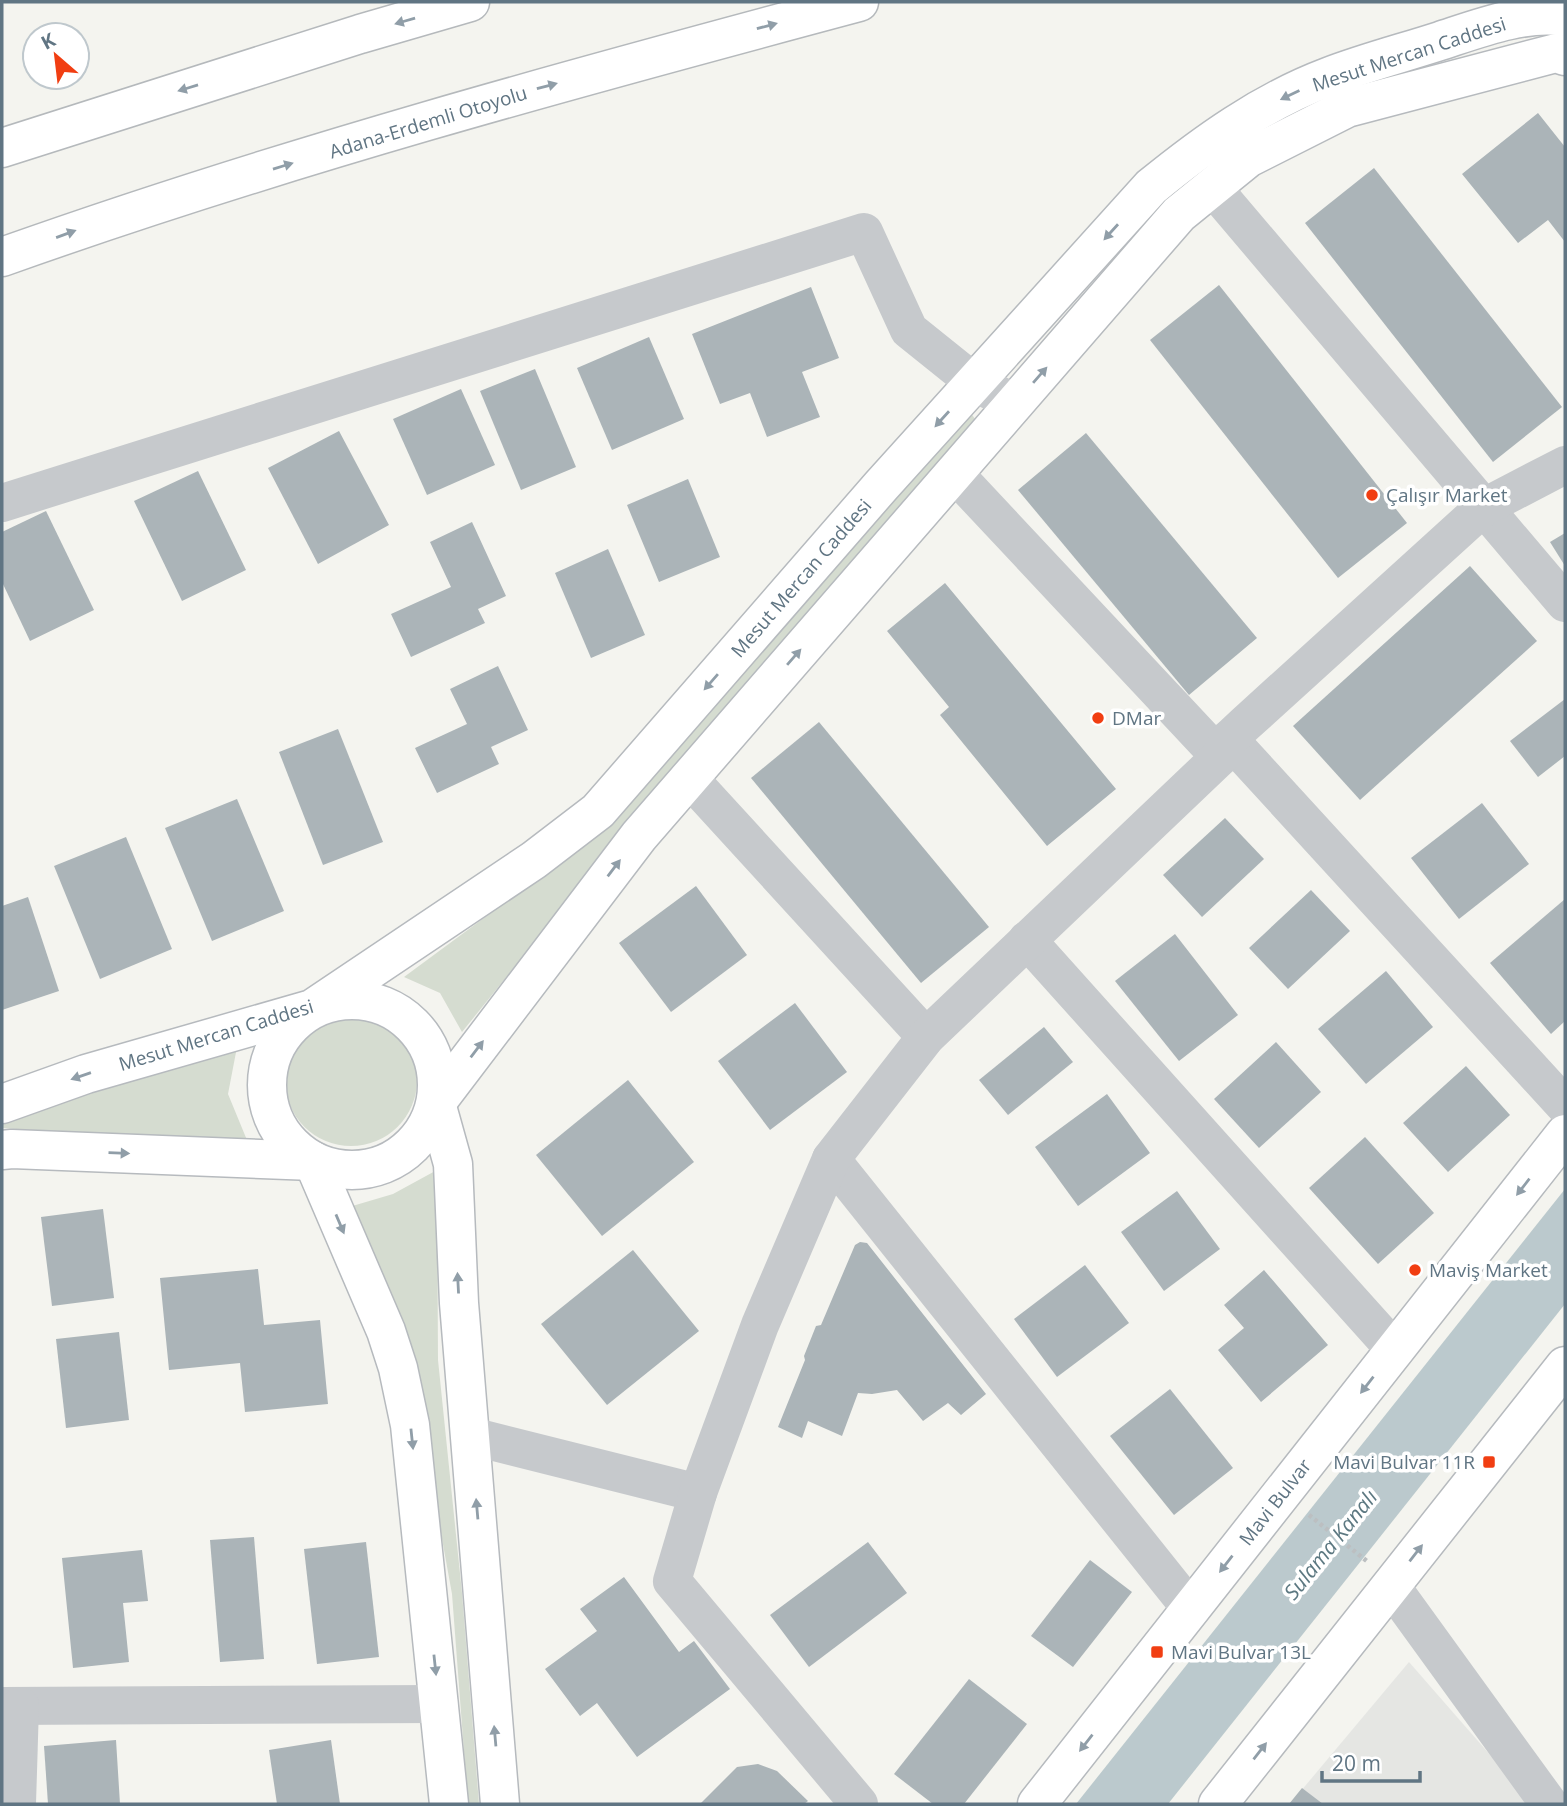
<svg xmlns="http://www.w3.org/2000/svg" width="1567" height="1806" font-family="'Open Sans',sans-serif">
	<rect width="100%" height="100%" fill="#f4f4ef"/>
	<path fill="#e5e6e3" d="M1409,1662L1533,1804H1290Z"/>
	<g fill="#d5dcd0">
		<path d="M967,408L978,423L630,824L462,1032L440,993L404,977L492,912L618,813Z"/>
		<circle cx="351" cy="1080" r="66"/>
		<path d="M237,1047L228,1094L249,1145L2,1128V1113Z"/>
		<path d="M437,1170L438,1360L462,1593L479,1804H468L452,1594L410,1362L349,1207L393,1194Z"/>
	</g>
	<path fill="#bbc9cd" d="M1565,1189V1304L1168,1804H1076Z"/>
	<g fill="#abb4b8">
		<path d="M1538,113L1565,147V242L1548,220L1518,243L1462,174Z"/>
		<path d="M1374,168L1562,407L1493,462L1305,223Z"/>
		<path d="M1219,285L1407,523L1338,578L1150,340Z"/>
		<path d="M811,287L839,358L802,372L820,417L767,437L750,393L720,404L692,334Z"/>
		<path d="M649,337L684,419L612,450L577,368Z"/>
		<path d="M535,369L576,467L521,490L480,391Z"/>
		<path d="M461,389L495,465L427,495L393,419Z"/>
		<path d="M339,431L389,525L318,564L268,468Z"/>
		<path d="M1086,433L1257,638L1189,695L1018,490Z"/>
		<path d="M198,471L246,570L182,601L134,501Z"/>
		<path d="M688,479L720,557L659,582L627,505Z"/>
		<path d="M46,511L94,610L30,641L2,582V532Z"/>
		<path d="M472,522L506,596L478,609L485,623L411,657L391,614L451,587L430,542Z"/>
		<path d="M1565,533V566L1550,542Z"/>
		<path d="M608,549L645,635L591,658L555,573Z"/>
		<path d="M1470,566L1537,641L1360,800L1293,726Z"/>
		<path d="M945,583L1116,789L1047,846L940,715L949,707L887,631Z"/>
		<path d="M498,666L528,730L491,747L499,764L437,793L415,748L467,724L450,689Z"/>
		<path d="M1565,699V756L1538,777L1510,741Z"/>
		<path d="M819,722L989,927L921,983L751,778Z"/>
		<path d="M338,729L383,842L323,865L279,752Z"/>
		<path d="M237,799L284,911L212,941L165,828Z"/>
		<path d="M1482,803L1529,864L1459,919L1411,858Z"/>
		<path d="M1225,818L1264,859L1202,917L1163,875Z"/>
		<path d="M126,837L172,949L100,979L54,866Z"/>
		<path d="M696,886L747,955L671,1012L619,943Z"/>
		<path d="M1311,890L1350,931L1288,989L1249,948Z"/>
		<path d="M28,897L59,991L2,1010V906Z"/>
		<path d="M1565,899V1021L1551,1034L1490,963Z"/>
		<path d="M1175,934L1238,1015L1179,1061L1115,981Z"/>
		<path d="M1386,971L1433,1027L1366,1084L1318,1029Z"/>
		<path d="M795,1003L847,1072L770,1130L718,1061Z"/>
		<path d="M1044,1027L1073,1062L1008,1115L979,1080Z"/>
		<path d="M1276,1042L1321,1092L1259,1148L1214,1099Z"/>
		<path d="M1466,1066L1510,1115L1448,1172L1403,1123Z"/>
		<path d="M628,1080L694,1162L602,1236L536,1155Z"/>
		<path d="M1107,1094L1150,1153L1078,1206L1035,1147Z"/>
		<path d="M1365,1137L1434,1213L1378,1264L1309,1188Z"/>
		<path d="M1177,1191L1220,1249L1164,1291L1121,1232Z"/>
		<path d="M103,1209L114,1298L52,1306L41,1217Z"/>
		<path d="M860,1242L867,1243L986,1394L961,1415L948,1403L923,1421L897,1390L872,1394L858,1393L842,1436L808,1421L802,1438L778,1427L805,1360L804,1356L816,1326L821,1325L855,1245Z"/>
		<path d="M633,1250L699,1331L607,1405L541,1324Z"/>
		<path d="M1085,1265L1129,1323L1057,1377L1014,1319Z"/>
		<path d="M258,1269L264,1325L320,1320L328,1404L245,1412L240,1363L169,1370L160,1278Z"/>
		<path d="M1264,1270L1328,1345L1261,1402L1218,1350L1244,1328L1224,1305Z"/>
		<path d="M119,1332L129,1420L66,1428L56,1339Z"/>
		<path d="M1170,1389L1233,1468L1174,1515L1110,1436Z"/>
		<path d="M254,1537L264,1659L220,1662L210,1540Z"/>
		<path d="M366,1542L379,1657L317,1664L304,1549Z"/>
		<path d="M868,1542L907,1593L809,1667L770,1615Z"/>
		<path d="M142,1550L148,1601L123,1603L129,1662L73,1668L62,1558Z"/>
		<path d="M1090,1560L1132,1592L1073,1667L1031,1636Z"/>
		<path d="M624,1577L679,1652L694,1641L730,1689L637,1757L597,1703L580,1716L545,1669L597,1631L580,1609Z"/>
		<path d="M969,1679L1027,1724L964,1804H933L894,1774Z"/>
		<path d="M116,1740L120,1804H48L44,1746Z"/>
		<path d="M331,1740L340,1804H277L269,1750Z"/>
		<path d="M758,1764L777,1771L808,1801L804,1804H700L737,1767Z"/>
		<path d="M1302,1788L1323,1804H1289Z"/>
	</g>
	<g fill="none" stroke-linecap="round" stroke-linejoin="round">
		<g stroke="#b6babe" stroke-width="41">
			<g id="major">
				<circle cx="352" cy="1085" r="85"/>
				<path d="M436,1103L639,836L1179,214L1248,158L1347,108L1556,53L1565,56"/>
				<path d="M436,1103L453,1164L459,1303L500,1804"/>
				<path d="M2,1104L86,1074L312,1009L534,860L598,811L881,486L1151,187C1205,143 1262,102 1328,77C1364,63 1403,53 1440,41C1477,29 1526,10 1565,17"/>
				<path d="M2,1150L12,1149L313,1161"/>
				<path d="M313,1161L386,1331L398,1368L410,1425L449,1804"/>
				<path d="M1037,1804L1565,1134"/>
				<path d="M1218,1804L1565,1366"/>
			</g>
		</g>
		<g stroke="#b5b9bc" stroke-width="41">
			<g id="highway">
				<path d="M2,148L360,34L470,2"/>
				<path d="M2,257C283,157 571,79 859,2"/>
			</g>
		</g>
		<path stroke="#bcbfc1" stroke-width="4.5" stroke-dasharray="3.5 3.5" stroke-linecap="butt" d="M1309,1515L1368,1562"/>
		<g stroke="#c6c9cc" stroke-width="38">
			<path d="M1213,188L1565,603"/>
			<path d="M954,473L1220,757"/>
			<path d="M2,503L864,232L909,330L975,383L1015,403"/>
			<path d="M1229,739L1565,1106"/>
			<path d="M689,778L926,1037"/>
			<path d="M1027,940L1395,1350"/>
			<path d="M831,1159L1191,1609"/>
			<path d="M471,1436L698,1493"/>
			<path d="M1391,1586L1549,1804"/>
			<path d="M2,1706L439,1704"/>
			<path d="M17,1804L20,1706"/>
			<path d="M859,1804L672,1581L698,1493L760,1325L831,1159L926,1037L1220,757L1229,739L1245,724L1484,507L1565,465"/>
		</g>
		<use href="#major" stroke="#fff" stroke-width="38"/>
		<use href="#highway" stroke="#fff" stroke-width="38"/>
	</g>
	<defs><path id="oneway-solid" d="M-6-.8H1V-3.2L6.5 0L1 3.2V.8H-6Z" transform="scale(1.75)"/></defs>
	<g fill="#909ea8">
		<use href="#oneway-solid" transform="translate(405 21) rotate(164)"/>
		<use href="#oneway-solid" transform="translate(767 26) rotate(-15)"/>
		<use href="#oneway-solid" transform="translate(547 86) rotate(-15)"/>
		<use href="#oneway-solid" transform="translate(188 88) rotate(163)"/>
		<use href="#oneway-solid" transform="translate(1290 95) rotate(154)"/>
		<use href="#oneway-solid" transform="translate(283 166) rotate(-17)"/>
		<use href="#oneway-solid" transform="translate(1111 232) rotate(132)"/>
		<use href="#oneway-solid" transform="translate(66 234) rotate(-20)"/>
		<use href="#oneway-solid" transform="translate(1040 375) rotate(-49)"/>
		<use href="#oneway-solid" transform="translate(942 419) rotate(132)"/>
		<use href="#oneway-solid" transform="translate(794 657) rotate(-49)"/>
		<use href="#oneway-solid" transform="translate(711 682) rotate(131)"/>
		<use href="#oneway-solid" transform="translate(614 868) rotate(-53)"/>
		<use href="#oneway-solid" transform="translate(477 1049) rotate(-53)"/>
		<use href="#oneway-solid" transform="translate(81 1076) rotate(161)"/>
		<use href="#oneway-solid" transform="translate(119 1153) rotate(2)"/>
		<use href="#oneway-solid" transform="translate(1523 1187) rotate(128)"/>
		<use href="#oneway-solid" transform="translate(340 1224) rotate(67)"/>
		<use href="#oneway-solid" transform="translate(458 1283) rotate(-93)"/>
		<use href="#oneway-solid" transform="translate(1367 1385) rotate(128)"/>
		<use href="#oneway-solid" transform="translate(412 1439) rotate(84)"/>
		<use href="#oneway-solid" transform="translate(477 1509) rotate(-95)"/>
		<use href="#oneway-solid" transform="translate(1416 1553) rotate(-52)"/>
		<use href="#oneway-solid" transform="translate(1226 1564) rotate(128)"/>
		<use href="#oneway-solid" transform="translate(435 1665) rotate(84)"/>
		<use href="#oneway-solid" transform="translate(495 1736) rotate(-95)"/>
		<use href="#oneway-solid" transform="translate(1086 1743) rotate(128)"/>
		<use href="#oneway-solid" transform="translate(1260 1751) rotate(-52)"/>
	</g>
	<g fill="#f13e12" stroke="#fff" stroke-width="2.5">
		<circle cx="1372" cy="495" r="7"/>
		<circle cx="1098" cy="718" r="7"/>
		<circle cx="1415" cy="1270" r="7"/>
		<rect x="1482" y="1455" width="14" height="14" rx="3.5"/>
		<rect x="1150" y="1645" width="14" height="14" rx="3.5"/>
	</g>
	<g text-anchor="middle" stroke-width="7" stroke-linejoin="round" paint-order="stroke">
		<g font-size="19" fill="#607583" stroke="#fff">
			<text transform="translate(1409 54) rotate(-18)" y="7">Mesut Mercan Caddesi</text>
			<text transform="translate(428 122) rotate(-17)" y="7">Adana-Erdemli Otoyolu</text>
			<text transform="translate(801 578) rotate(-49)" y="7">Mesut Mercan Caddesi</text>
			<text transform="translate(216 1035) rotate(-17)" y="7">Mesut Mercan Caddesi</text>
			<text transform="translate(1275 1502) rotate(-52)" y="7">Mavi Bulvar</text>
		</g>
		<g font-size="19" fill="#607583" stroke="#fff" text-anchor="start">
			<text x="1386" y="502">Çalışır Market</text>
			<text x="1112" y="725">DMar</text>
			<text x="1429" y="1277">Maviş Market</text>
			<text x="1475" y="1469" text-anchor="end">Mavi Bulvar 11R</text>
			<text x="1171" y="1659">Mavi Bulvar 13L</text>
		</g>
		<g font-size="21" font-style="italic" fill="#5c7881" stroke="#fff">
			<text transform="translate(1331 1545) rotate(-51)" y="7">Sulama Kanalı</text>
		</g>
	</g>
	<rect width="1567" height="1806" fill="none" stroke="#607583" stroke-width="7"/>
	<g transform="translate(56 56) rotate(332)"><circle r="33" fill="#ffffff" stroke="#bfc8cd" stroke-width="2"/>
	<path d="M0-5L12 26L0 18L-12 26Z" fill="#f13e12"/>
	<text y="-10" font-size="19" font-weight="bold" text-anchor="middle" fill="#607583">K</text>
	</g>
	<path d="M1322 1771v10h98v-10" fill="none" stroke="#607583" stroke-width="3.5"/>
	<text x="1332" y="1771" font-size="21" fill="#607583" stroke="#ffffff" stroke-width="5" paint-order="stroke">20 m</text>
</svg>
